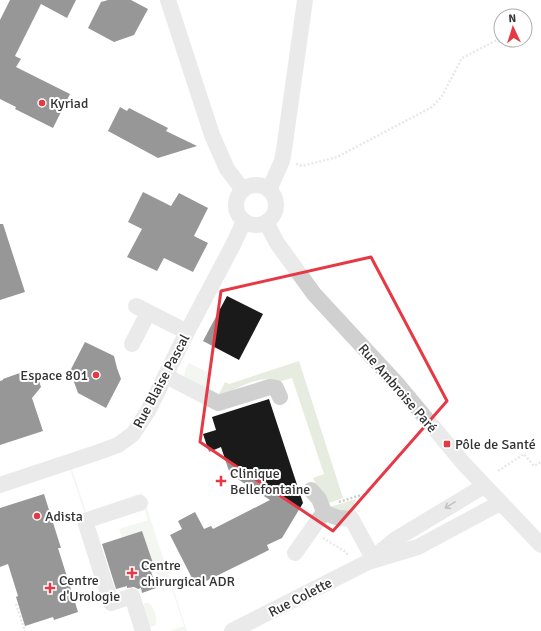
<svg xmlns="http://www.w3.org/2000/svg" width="541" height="631" font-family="Signika,sans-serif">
	<rect width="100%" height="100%" fill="#fff"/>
	<g fill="#e6ecdf">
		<path d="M299,361L343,498L329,503C325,492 316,488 313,478L324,474L292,378L278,382C260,372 235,391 217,397L184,377L185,370L189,363L211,374L205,386L219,394L225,382L229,384Z"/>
		<path d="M70,469H72L86,512L142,493L187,631H170L184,626L168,577L158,579L142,531L122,538L119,529L148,520L140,496L85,514Z"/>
		<path d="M356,499L353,507L346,512L330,507Z"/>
		<path d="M145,603H149C154,607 158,619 156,625L151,627L149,626L142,607Z"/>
	</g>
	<g fill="#1a1a1a">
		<path d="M10,0H76L67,18L41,4L15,56L21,59L16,67L70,94L53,128L15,109L16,107L0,99V20Z"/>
		<path d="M108,0H131L148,9L134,35L114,42L88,28L101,2Z"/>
		<path d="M120,107L127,111L129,108L168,128L166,131L197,146L158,158L108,131Z"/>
		<path d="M143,192L171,206L179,193L208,208L194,236L208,243L193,272L164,258L157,271L127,257L142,229L128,222Z"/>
		<path d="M0,224H3L25,292L0,300Z"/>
		<path d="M227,296L263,314L239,360L203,341Z"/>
		<path d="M85,342L114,356L117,368L121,379L106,408L78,393L70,371Z"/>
		<path d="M28,370L37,375L41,387L32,398L43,431L0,445V381L3,380V379Z"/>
		<path d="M269,399L303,503L282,538L267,545L269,550L196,586L170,535L182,529L178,521L195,512L204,529L211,526L213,529L270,500L230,474L221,447L209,452L203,434L216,430L212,417Z"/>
		<path d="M44,494L61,548H58L78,612L54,620L53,617L25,626L16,597L18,596L8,564L0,567V508Z"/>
		<path d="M142,531L155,569L151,571L156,588L142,593L141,588L138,589L134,587L127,588V586L116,589L102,544Z"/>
	</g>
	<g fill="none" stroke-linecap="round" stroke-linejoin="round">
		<g stroke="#cdcdcd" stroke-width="2.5" stroke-dasharray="2 2" stroke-linecap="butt">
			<path d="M525,27L530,25"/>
			<path d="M296,164L302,166L337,157L432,107L442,96L462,58L501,38"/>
			<path d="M498,471L524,454L534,466L541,462"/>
			<path d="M339,502L361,495"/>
			<path d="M323,538L346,552L348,555"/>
			<path d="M16,604L25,631"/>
		</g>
		<g stroke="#d0d0d0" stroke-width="16">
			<path d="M168,0L212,135L227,169L243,190"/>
			<circle cx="256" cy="205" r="20"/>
			<path d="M269,190L282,161L284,150L305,0"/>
			<path d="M266,222L277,243L314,294L399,386L464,464L541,545"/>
			<path d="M136,306L187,332"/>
			<path d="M132,344L148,313"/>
			<path d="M166,376L218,403L270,387L276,388L280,397"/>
			<path d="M0,485L96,453L118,445L133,434L148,411L187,332L234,243L244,221"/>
			<path d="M311,490L319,499L324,512C333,517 341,520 351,518L373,558"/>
			<path d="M140,503L85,521L111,603L132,596L143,631"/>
			<path d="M295,553L324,512"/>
			<path d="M374,557L396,539L484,486"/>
			<path d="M232,631L368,562L418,547L500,503"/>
		</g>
	</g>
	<defs><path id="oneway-shaft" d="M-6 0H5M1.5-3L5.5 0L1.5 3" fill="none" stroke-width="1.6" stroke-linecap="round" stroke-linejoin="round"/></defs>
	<use stroke="#7a7a7a" href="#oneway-shaft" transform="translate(450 505) rotate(148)"/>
	<path d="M0 0H541V631H0ZM371,257L447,401L333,531L200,442L221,291Z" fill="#fff" fill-opacity=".55" fill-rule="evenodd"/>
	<path fill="none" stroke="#e63946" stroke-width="3" stroke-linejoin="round" d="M371,257L447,401L333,531L200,442L221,291Z"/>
	<g fill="#e63946" stroke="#fff" stroke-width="1.5">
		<circle cx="42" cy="103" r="4"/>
		<circle cx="96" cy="375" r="4"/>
		<rect x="443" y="440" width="8" height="8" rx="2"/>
		<path d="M219 475h4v4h4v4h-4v4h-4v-4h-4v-4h4z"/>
		<circle cx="37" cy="516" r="4"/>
		<path d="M130 567h4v4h4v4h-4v4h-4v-4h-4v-4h4z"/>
		<path d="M48 582h4v4h4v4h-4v4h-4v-4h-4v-4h4z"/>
	</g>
	<g text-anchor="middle" stroke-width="4" stroke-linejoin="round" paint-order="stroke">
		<g font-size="14" fill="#333" stroke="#fff" text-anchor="start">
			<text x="50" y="108">Kyriad</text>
			<text x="88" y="380" text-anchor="end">Espace 801</text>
			<text x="455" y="449">Pôle de Santé</text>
			<text x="230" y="478">Clinique<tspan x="230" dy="16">Bellefontaine</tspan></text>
			<text x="45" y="521">Adista</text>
			<text x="141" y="570">Centre<tspan x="141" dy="16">chirurgical ADR</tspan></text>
			<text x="59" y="585">Centre<tspan x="59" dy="16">d'Urologie</tspan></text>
		</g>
		<g font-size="14" fill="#333" stroke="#fff">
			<text transform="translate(161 381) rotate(-62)" y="5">Rue Blaise Pascal</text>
			<text transform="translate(398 388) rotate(49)" y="5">Rue Ambroise Paré</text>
			<text transform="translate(300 597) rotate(-27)" y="5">Rue Colette</text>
		</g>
	</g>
	<g transform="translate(513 28) rotate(356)"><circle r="19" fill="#ffffff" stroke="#adadad"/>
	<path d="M0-3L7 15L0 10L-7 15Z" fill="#e63946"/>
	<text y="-6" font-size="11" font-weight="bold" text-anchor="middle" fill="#333333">N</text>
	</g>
</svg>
